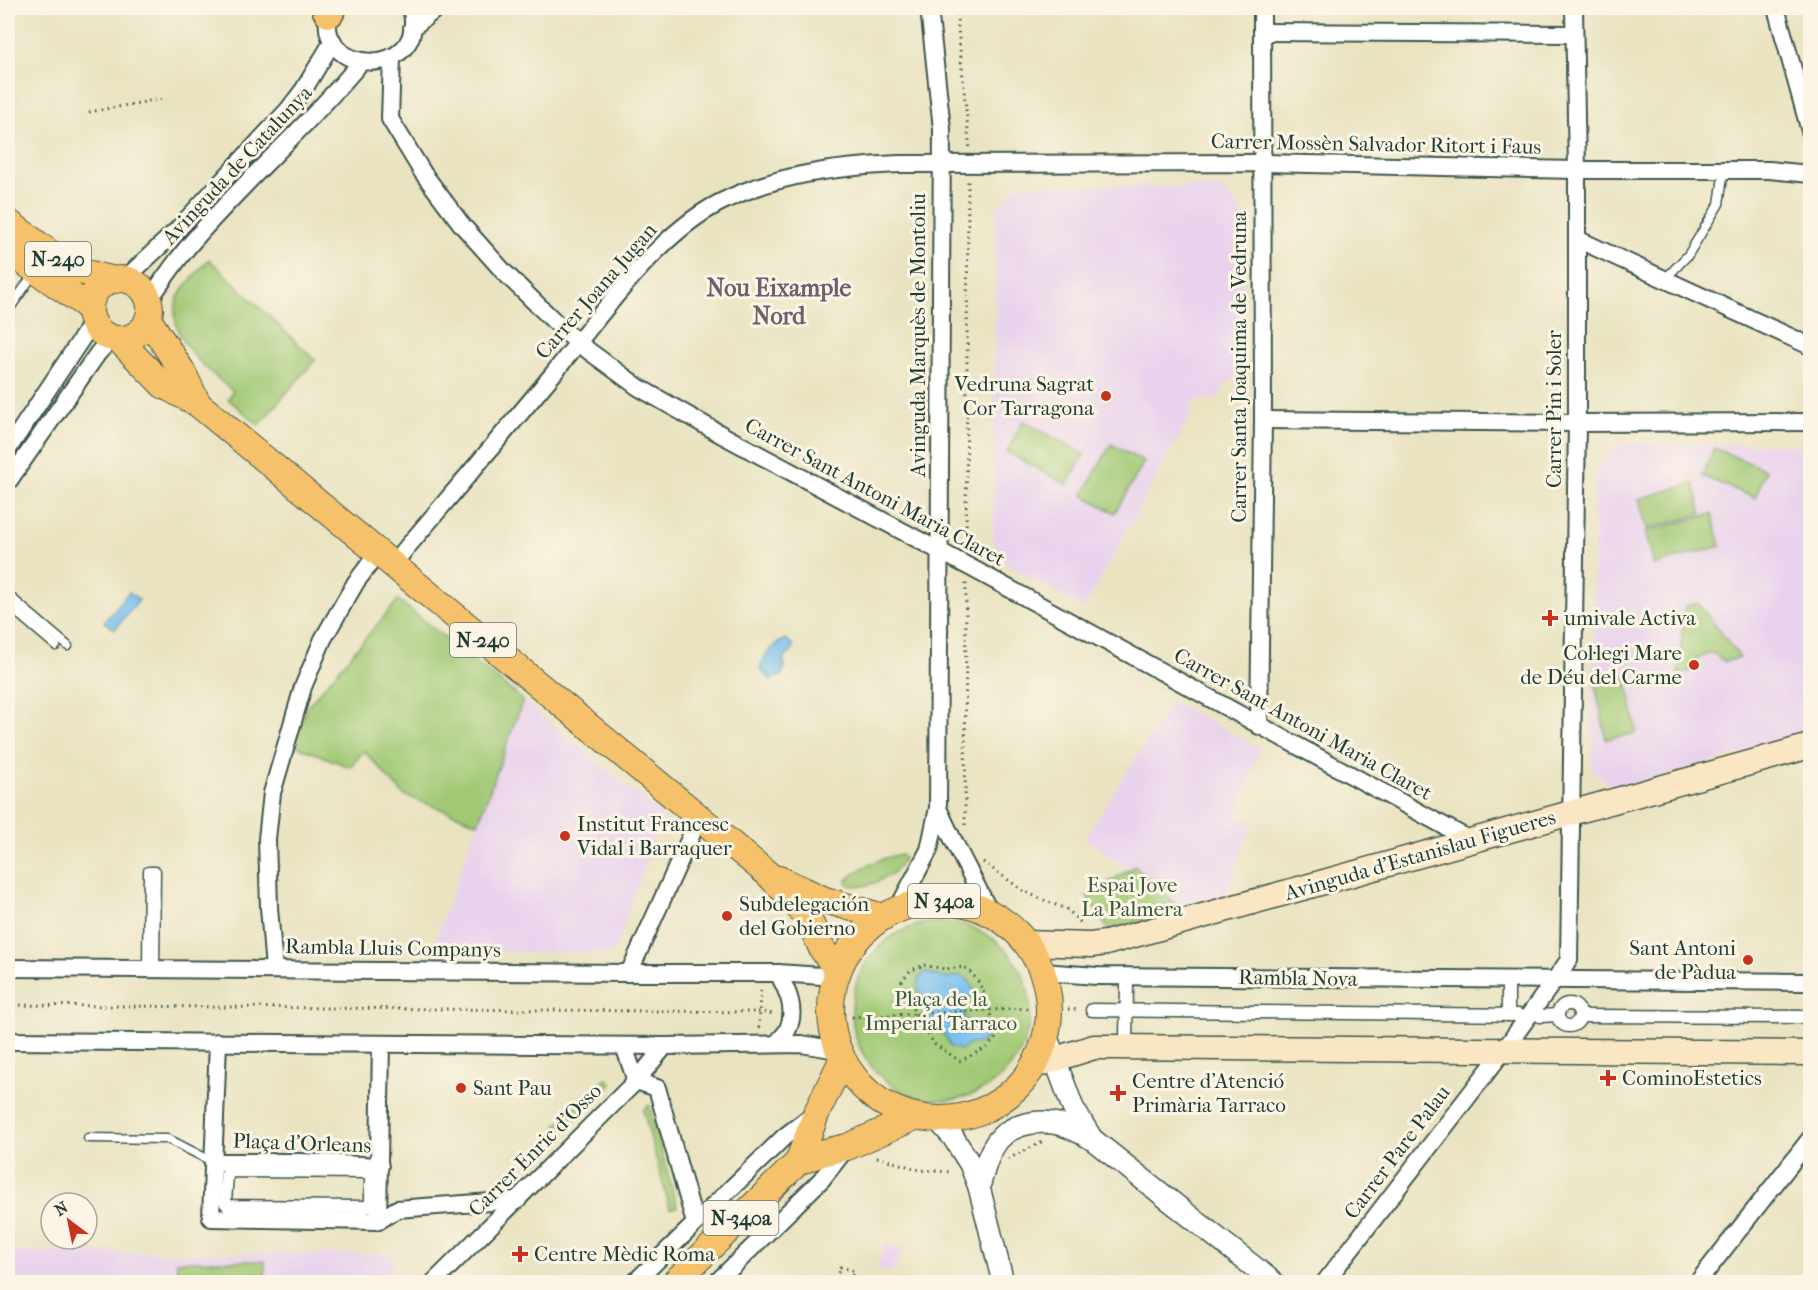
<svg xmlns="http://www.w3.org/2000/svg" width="1818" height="1290" font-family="'IM FELL French Canon',serif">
	<rect width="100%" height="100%" fill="#fcf5e5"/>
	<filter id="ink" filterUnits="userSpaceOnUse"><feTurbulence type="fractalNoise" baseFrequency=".0167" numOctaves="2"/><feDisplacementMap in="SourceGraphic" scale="12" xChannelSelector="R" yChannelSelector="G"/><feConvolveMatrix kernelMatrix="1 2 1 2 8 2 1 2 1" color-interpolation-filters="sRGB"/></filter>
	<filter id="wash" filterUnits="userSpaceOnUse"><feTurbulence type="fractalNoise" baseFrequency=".008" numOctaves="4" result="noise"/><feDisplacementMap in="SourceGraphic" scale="24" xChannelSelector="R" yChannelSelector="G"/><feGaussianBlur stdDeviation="1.35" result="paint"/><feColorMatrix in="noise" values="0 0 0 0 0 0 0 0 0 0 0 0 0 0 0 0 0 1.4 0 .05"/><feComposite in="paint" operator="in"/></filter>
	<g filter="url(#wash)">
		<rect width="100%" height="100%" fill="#e9e3c1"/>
		<g fill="#e9d2ed">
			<path d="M1017,185L1219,187L1243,212V353L1240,375L1225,384L1216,400H1192V413L1084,608L1010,567L993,540L996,210Z"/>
			<path d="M1623,443L1810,445V734L1614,789L1592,770L1595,470Z"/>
			<path d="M523,700L662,815L616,947L614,951L609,953L431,951Z"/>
			<path d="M1172,701L1260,749L1237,817L1252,823L1225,897L1181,910L1135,867L1129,870L1085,838Z"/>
			<path d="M885,1243L902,1248L894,1273L877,1268Z"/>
			<path d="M8,1252L391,1254L394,1267L377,1282H8Z"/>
		</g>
		<g fill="#a1c974" stroke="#608354" stroke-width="1.5">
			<path d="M209,259L315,360L259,425L228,399L233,391C208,371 165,337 177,300C181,288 200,270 209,259Z"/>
			<path d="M1023,421L1084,454L1067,485L1007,452Z"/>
			<path d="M1111,444L1144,462L1115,513L1083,495Z"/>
			<path d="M1714,448L1766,470L1755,498L1702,476Z"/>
			<path d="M1694,483L1702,514L1647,529L1639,499Z"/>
			<path d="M1712,514L1721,546L1654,565L1645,532Z"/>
			<path d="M398,600L523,700L478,823L404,795L364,751L350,767L294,745L307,707Z"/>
			<path d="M1698,603L1740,657L1725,662L1713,653L1697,658L1693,670L1678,675L1685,606Z"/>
			<path d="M1626,675L1637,733L1606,739L1595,681Z"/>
			<path d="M897,855H901L904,858C897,876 864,892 847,884V880C862,866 877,860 897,855Z"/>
			<path d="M1135,866L1181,910L1108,930L1087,896Z"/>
			<circle cx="941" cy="1011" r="89"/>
			<path d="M606,1078L612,1084L562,1132L556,1126Z"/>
			<path d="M649,1105L677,1207L670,1209L643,1110Z"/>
			<rect x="177" y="1261" width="88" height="21"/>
		</g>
		<g fill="#77bfef" stroke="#4b7e92" stroke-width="1.5">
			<path d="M129,592L139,600L115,629L104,622Z"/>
			<path d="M786,639L793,645L792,651L783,659L785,667L781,676L770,679L760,669C765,655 771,644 786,639Z"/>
			<path d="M925,972L947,979L959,975L970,982L974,992L964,1008V1019L982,1026L988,1034L982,1042L967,1045L961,1050L951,1047L946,1037L930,1024L931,1014C925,1005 924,996 917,987L920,977Z"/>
		</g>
	</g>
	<g filter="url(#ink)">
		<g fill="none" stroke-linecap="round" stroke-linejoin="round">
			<g stroke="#3d5649" stroke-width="11">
				<g id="service">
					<path d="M1665,279L1688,255L1719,204L1724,170"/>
					<path d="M8,311L35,272"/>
					<path d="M8,595L68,646"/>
					<path d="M8,605L56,646"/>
					<path d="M147,968L148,871H156L155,968"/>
					<path d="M88,1138L168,1139L213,1162"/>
				</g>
			</g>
			<g stroke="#3d5649" stroke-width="15">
				<g id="pedestrian">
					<circle cx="1569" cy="1015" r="11"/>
					<path d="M1092,1010L1518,1015"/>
					<path d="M1508,1015V987"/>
					<path d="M1540,1016L1558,1015"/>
					<path d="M1580,1016L1810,1017"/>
					<path d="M1126,1039L1127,985"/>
					<path d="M231,1171L368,1172L371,1177V1203L367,1207L228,1206L225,1202L227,1174Z"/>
				</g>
			</g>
			<g stroke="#3d5649" stroke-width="20">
				<g id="minor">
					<path d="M330,8C310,79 430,80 411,8"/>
					<path d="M1776,8L1810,131"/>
					<path d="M412,28L437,8"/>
					<path d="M1262,32L1574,34"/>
					<path d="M392,57L390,119L423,173L462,225L504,272L552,319L578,343L638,387L724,436L977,571L1470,840"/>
					<path d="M1577,239L1810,346"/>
					<path d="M125,279L177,230L288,110L304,89L333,41"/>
					<path d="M149,300C163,280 177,259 193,241C246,179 309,125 361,62"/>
					<path d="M1263,420L1577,423L1810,422"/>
					<path d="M8,449L84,335L92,320"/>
					<path d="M8,482L98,353L112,338"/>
					<path d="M392,565C446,501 500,438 553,374C598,319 655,236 719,203C776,174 837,167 899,164L1261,163L1577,170H1769L1810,174"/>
					<path d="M1259,726L1263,420L1262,8"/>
					<path d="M938,808C954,844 973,878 990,913"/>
					<path d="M897,910L929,850L938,808L942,129L929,8"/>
					<path d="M8,968L629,973H778L836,977"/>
					<path d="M274,969L269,907L267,839L272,793L303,687L323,639L356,582L378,553"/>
					<path d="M1042,972L1097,976L1810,982"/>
					<path d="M629,973L699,818"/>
					<path d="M8,1041L665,1046L801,1044L838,1050"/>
					<path d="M218,1042L211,1218L378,1221L397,1209L518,1200"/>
					<path d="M776,1044C779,1040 786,1034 788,1029C797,1009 787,990 778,973"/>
					<path d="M624,1046L636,1081"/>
					<path d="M636,1081L657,1088L695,1223"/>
					<path d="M214,1162H300L380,1166"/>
					<path d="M378,1221L381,1044"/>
					<path d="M434,1282L636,1081L665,1046"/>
					<path d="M635,1282L784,1137L815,1113"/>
					<path d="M717,1282L822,1179L847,1147"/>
					<path d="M1325,1282L1504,1050L1569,960L1577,423V170L1574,8"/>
					<path d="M1698,1282L1810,1139"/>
				</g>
			</g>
			<g stroke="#3d5649" stroke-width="24">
				<g id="tertiary">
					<path d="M1046,1035L1073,1108L1092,1139L1273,1282"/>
					<path d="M937,1119L953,1137L970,1164L979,1187L1003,1282"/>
					<path d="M979,1187C983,1174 986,1159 993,1148C1005,1124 1038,1118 1062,1125C1073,1129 1083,1134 1092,1139"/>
				</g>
			</g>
			<g stroke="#3d5649" stroke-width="27">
				<g id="secondary">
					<path d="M1026,943L1091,945L1106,943L1810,746"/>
					<path d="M1033,1066L1094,1047H1113L1810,1053"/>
				</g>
			</g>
			<g stroke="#3d5649" stroke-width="28">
				<g id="primary">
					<path d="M8,222L71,269L115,280"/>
					<path d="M8,251L90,308"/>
					<circle cx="120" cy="309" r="30"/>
					<path d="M148,319L182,371L198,404"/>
					<path d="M118,339L163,385L198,404L769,875L793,900L810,922L822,949L838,971"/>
					<path d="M779,879L825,900L883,917"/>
					<circle cx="940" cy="1010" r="109"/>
					<path d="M798,1162L817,1112L842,1060"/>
					<path d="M675,1282L798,1162L825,1152L847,1147L915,1117"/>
				</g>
			</g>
			<g stroke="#3d5649" stroke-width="33">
				<path id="motorway" d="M327,8L329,12"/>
			</g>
			<g stroke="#3d5649" stroke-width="3" stroke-dasharray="1.5 4.5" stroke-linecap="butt">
				<path d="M956,8L970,150"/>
				<path d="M89,112L161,99"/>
				<path d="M966,549L968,180"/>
				<path d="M965,825L966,582"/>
				<path d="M983,862L1025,892L1068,910L1083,925"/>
				<path d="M924,965L945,969L964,967C987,983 990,1013 995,1039L986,1048L960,1061L934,1044L911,1006L902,981L910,971Z"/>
				<path d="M8,1005L760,1012L775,1014"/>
				<path d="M1068,1009L1078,1010"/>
				<path d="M852,1017L1030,1008"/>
				<path d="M759,1028L761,990"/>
				<path d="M877,1157L920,1170L952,1172"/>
				<path d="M1008,1159L1042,1142"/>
				<path d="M840,1267L854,1271L851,1280L837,1276Z"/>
			</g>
			<use href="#service" stroke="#fff" stroke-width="8"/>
			<use href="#pedestrian" stroke="#fff" stroke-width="12"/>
			<use href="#minor" stroke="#fff" stroke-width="16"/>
			<use href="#tertiary" stroke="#fff" stroke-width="21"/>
			<use href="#secondary" stroke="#fbe6c4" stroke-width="24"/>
			<use href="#primary" stroke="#f5c16b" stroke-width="26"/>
			<use href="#motorway" stroke="#f5c16b" stroke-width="30"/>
		</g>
	</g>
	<g fill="#c8321e" stroke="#fcf5e5" stroke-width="2">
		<circle cx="1106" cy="396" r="6"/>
		<path d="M1547 609h6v6h6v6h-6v6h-6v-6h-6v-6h6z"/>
		<circle cx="1694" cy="665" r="6"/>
		<circle cx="565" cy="836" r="6"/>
		<circle cx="727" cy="916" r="6"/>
		<circle cx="1748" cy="960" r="6"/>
		<path d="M1605 1069h6v6h6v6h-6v6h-6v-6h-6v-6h6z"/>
		<circle cx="461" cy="1088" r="6"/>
		<path d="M1115 1084h6v6h6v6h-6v6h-6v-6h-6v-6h6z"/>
		<path d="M517 1245h6v6h6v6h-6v6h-6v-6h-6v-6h6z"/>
	</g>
	<g text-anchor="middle" stroke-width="6" stroke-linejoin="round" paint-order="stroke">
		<g fill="#fcf5e5" stroke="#617469" stroke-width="1.5">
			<rect x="25" y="242" width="66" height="34" rx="4.5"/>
			<rect x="450" y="623" width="66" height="34" rx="4.5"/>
			<rect x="908" y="884" width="72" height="34" rx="4.5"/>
			<rect x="703.5" y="1201" width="75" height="34" rx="4.5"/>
		</g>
		<g font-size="20" font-weight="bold" fill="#1f3d34">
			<text x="58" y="266">N-240</text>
			<text x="483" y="647">N-240</text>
			<text x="944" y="908">N 340a</text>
			<text x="741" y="1225">N-340a</text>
		</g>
		<g font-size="21" fill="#1f3d34" stroke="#fcf5e5">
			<text transform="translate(1376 144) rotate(1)" y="7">Carrer Mossèn Salvador Ritort i Faus</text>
			<text transform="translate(237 165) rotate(-47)" y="7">Avinguda de Catalunya</text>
			<text transform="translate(596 291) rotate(-49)" y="7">Carrer Joana Jugan</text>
			<text transform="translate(918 335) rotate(-90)" y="7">Avinguda Marquès de Montoliu</text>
			<text transform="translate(1239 367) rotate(-90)" y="7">Carrer Santa Joaquima de Vedruna</text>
			<text transform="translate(1554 409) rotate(-90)" y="7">Carrer Pin i Soler</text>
			<text transform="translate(875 492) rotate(28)" y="7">Carrer Sant Antoni Maria Claret</text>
			<text transform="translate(1303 724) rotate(29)" y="7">Carrer Sant Antoni Maria Claret</text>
			<text transform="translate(1420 855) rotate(-16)" y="7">Avinguda d'Estanislau Figueres</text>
			<text transform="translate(393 948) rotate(1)" y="7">Rambla Lluis Companys</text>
			<text transform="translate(1298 978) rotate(1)" y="7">Rambla Nova</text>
			<text transform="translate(302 1143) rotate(2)" y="7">Plaça d'Orleans</text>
			<text transform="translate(535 1150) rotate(-45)" y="7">Carrer Enric d'Osso</text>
			<text transform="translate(1397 1152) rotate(-53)" y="7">Carrer Pare Palau</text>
		</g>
		<g font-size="21" fill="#1f3d34" stroke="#fcf5e5" text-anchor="start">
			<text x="1094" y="391" text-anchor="end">Vedruna Sagrat<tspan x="1094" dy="24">Cor Tarragona</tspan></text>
			<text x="1564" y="625">umivale Activa</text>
			<text x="1682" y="660" text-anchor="end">Col·legi Mare<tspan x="1682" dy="24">de Déu del Carme</tspan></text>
			<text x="577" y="831">Institut Francesc<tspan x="577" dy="24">Vidal i Barraquer</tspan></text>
			<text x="739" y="911">Subdelegación<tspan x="739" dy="24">del Gobierno</tspan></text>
			<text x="1736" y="955" text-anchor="end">Sant Antoni<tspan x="1736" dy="24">de Pàdua</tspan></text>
			<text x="1622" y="1085">CominoEstetics</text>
			<text x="1132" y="1088">Centre d'Atenció<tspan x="1132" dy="24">Primària Tarraco</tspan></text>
			<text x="473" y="1095">Sant Pau</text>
			<text x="534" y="1261">Centre Mèdic Roma</text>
		</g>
		<g font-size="21" fill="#395941" stroke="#fcf5e5">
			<text x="1132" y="892">Espai Jove<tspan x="1132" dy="24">La Palmera</tspan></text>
			<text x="941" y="1006">Plaça de la<tspan x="941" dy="24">Imperial Tarraco</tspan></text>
		</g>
		<g font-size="24" font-weight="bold" fill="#69616b" stroke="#fcf5e5">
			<text x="779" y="296">Nou Eixample<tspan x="779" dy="28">Nord</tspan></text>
		</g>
	</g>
	<rect width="1818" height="1290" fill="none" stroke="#fcf5e5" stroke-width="30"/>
	<g transform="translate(69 1221) rotate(328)"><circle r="28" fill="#fcf5e5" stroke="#a4ab9e" stroke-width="1.5"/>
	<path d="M0-4.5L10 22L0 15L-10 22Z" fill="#c8321e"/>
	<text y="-9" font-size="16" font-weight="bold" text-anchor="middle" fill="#1f3d34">N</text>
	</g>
</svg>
